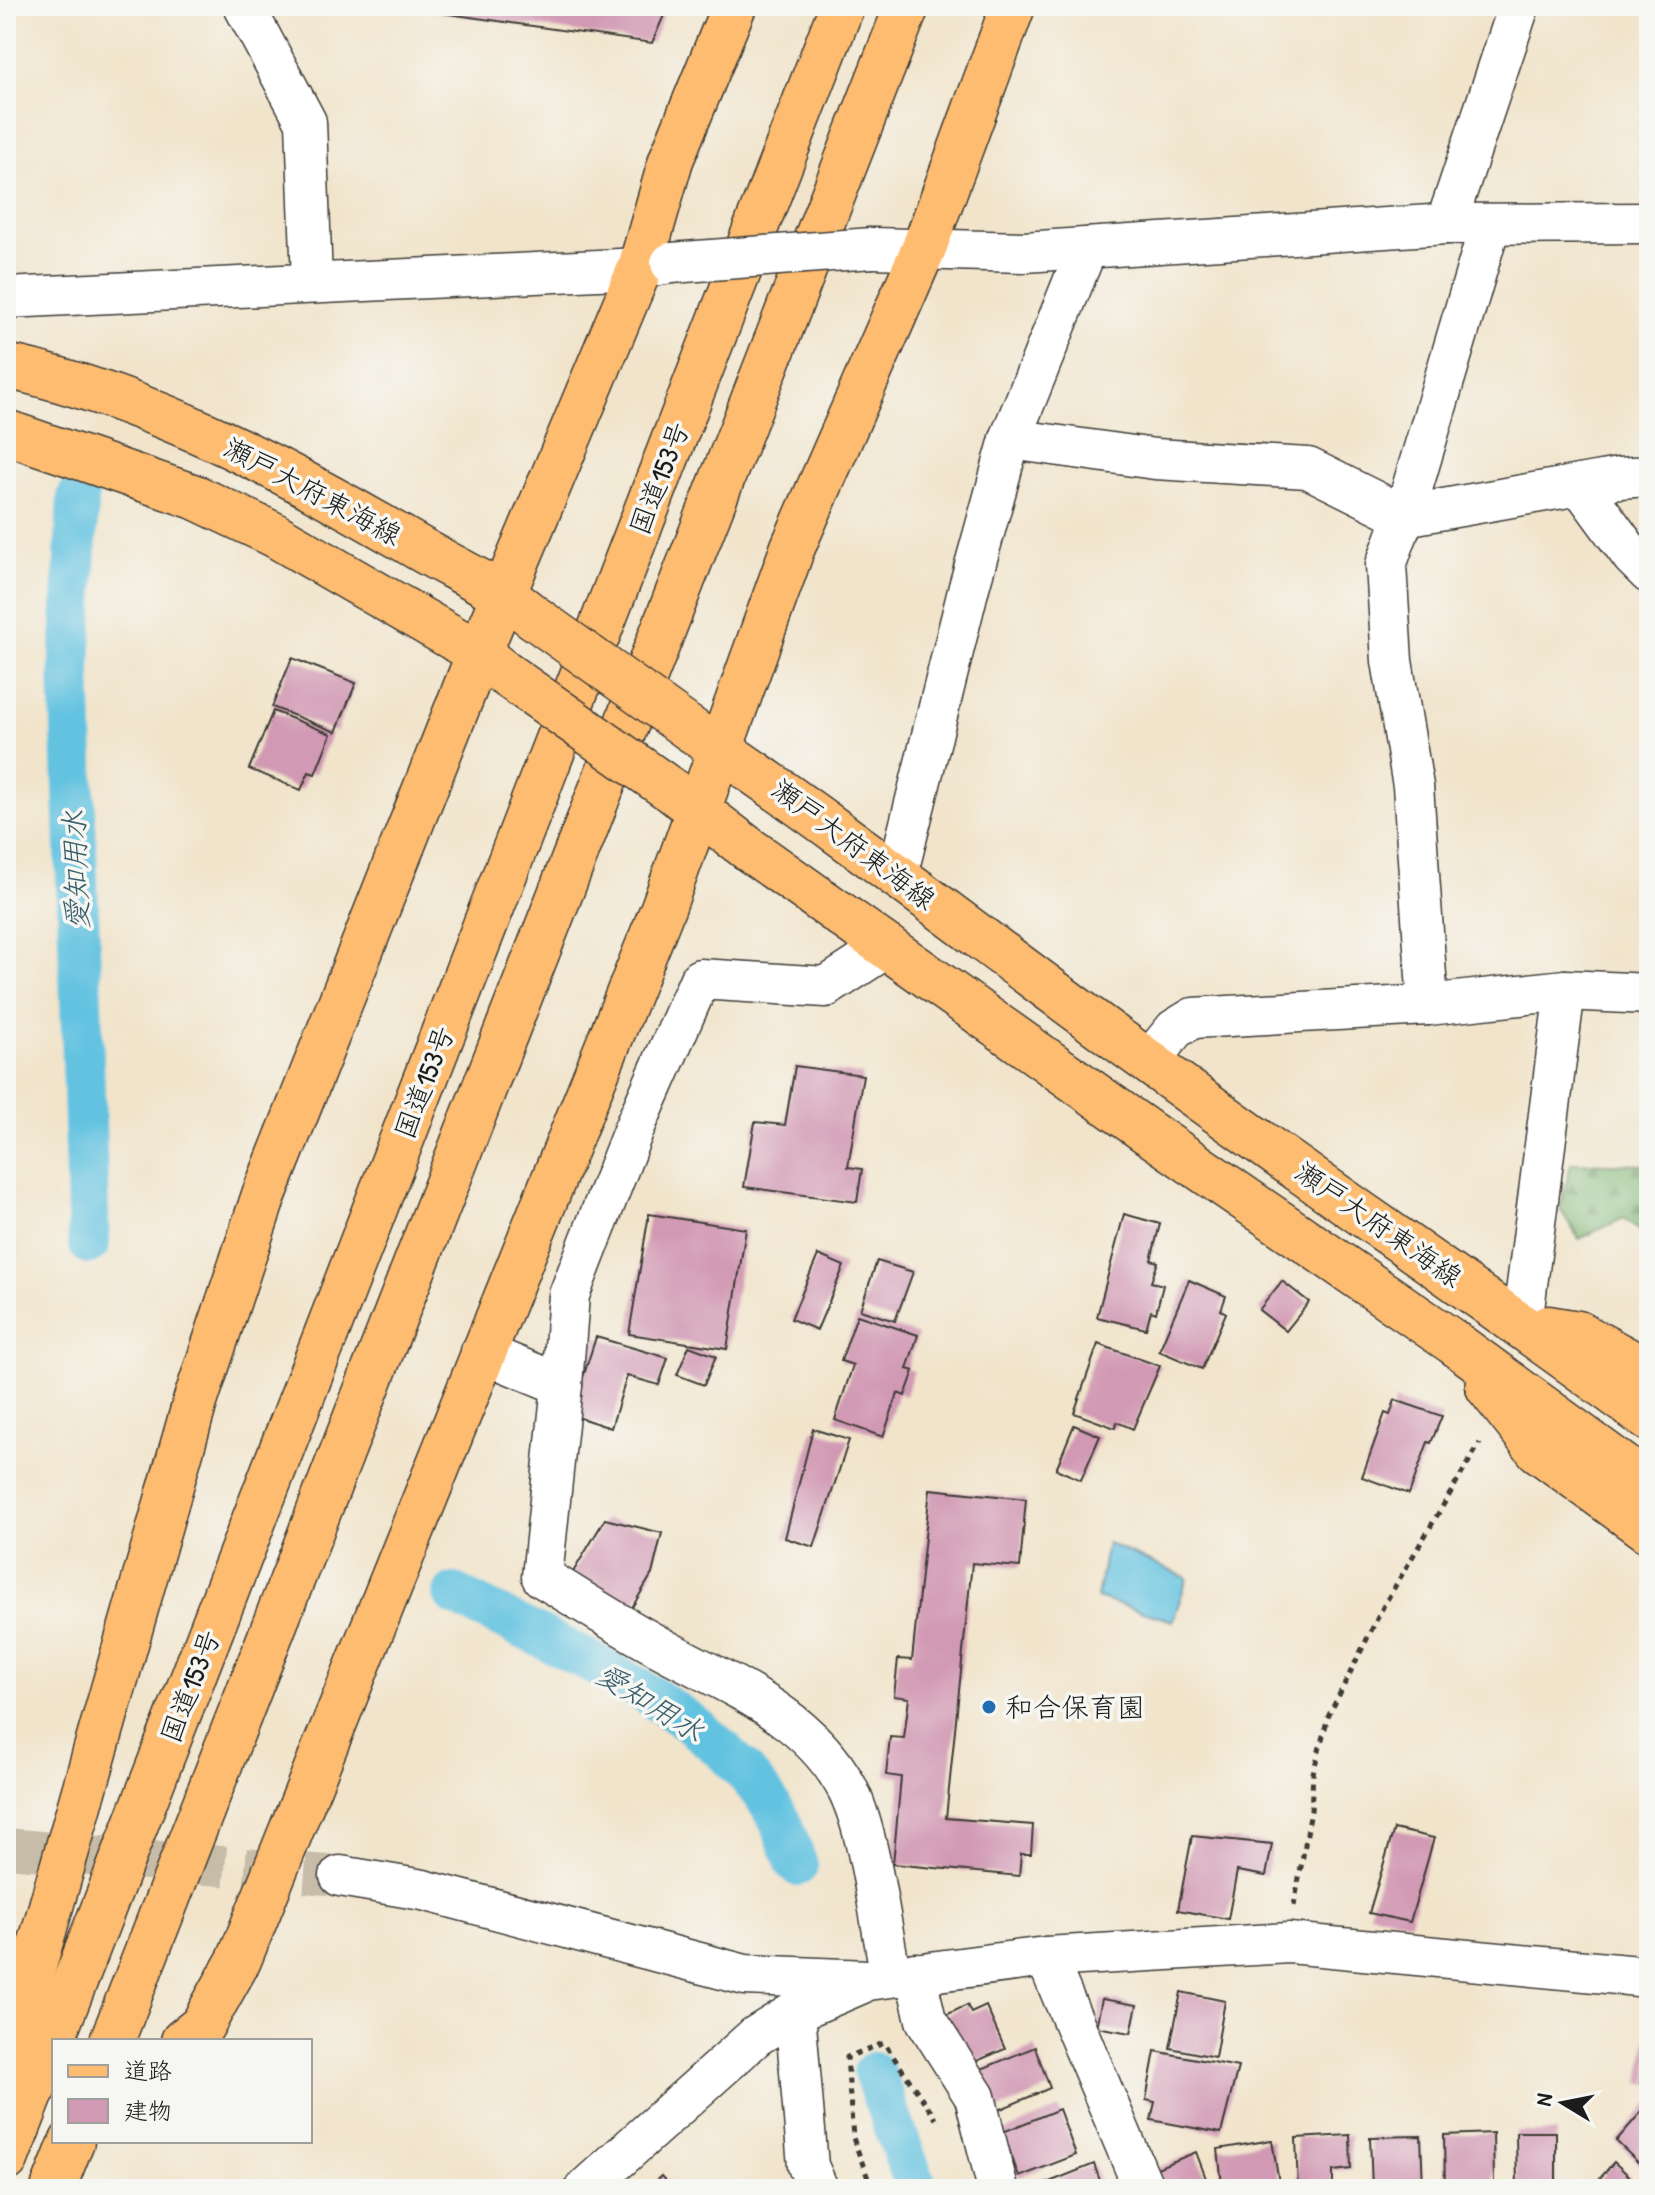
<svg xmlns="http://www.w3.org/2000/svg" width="1655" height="2195" font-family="'Patrick Hand','Klee One',sans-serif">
	<defs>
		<pattern id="forest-firs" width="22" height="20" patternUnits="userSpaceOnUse" patternTransform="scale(2)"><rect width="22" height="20" fill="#82b774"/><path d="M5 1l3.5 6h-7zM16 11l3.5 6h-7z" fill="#6a945e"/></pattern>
	</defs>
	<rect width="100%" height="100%" fill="#f6f6f2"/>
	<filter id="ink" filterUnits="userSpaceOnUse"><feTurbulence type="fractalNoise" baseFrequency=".0125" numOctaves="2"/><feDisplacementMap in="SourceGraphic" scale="16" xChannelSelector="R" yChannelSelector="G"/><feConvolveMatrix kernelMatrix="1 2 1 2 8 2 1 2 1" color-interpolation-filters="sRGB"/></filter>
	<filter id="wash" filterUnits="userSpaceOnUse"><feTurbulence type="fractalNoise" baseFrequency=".006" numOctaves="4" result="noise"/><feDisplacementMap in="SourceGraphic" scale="32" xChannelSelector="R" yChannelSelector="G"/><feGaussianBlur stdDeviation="1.8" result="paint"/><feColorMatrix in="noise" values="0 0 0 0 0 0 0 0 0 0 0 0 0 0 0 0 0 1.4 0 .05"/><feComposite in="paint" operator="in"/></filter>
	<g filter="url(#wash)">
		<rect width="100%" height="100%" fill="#f1e4cb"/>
		<path fill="url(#forest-firs)" stroke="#4f6a48" stroke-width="2" d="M1571,1163L1649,1165V1238L1624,1218L1579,1239L1560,1209Z"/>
		<path fill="#62c2e0" stroke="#3f6f7e" stroke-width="2" d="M1107,1543L1187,1578L1173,1621L1097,1598Z"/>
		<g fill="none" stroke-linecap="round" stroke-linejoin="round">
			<g stroke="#62c2e0" stroke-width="42">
				<path d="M78,497L70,669L89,1243"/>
				<path d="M454,1594C562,1650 711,1706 776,1814C785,1830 790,1848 797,1865"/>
				<path d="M874,2073L917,2189"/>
			</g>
		</g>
		<g id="blocks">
			<g fill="#d199b3">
				<path d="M393,6H668L652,43Z"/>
				<path d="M292,658L356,683L336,732L272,707Z"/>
				<path d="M273,711L331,734L315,774L309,772L301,790L249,769Z"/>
				<path d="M795,1066L863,1075L848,1167L862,1169L857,1202L744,1187L755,1122L785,1125Z"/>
				<path d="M649,1214L746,1229L727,1349L629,1334Z"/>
				<path d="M1124,1214L1160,1224L1151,1260L1158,1262L1151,1282L1163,1285L1156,1313L1151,1311L1146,1329L1097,1317Z"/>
				<path d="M818,1255L844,1266L817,1330L791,1319Z"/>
				<path d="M877,1261L913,1272L895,1321L860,1310Z"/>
				<path d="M1189,1280L1226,1296L1221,1310L1226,1313L1202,1369L1159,1351Z"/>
				<path d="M1282,1281L1309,1302L1286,1331L1259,1310Z"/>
				<path d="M857,1315L918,1335L907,1369L914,1371L905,1396L898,1393L883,1437L835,1420L853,1365L841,1361Z"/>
				<path d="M596,1337L668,1358L659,1385L627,1376L611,1428L571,1415Z"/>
				<path d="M1098,1344L1160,1366L1133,1429L1117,1422L1115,1428L1074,1413Z"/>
				<path d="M689,1346L716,1356L704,1385L677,1375Z"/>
				<path d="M1395,1400L1442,1416L1431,1443L1428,1442L1409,1494L1362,1477L1385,1413L1390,1415Z"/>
				<path d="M1074,1425L1100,1436L1081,1480L1056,1469Z"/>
				<path d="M813,1429L849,1440L814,1547L785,1538Z"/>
				<path d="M930,1489L1026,1499L1020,1567L972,1563L946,1818L1033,1825L1031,1854H1021L1019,1876L893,1864L901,1777L886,1775L890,1737L904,1738L909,1698L894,1696L898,1659L912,1660Z"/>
				<path d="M605,1519L662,1533L652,1574L631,1609L570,1577Z"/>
				<path d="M1394,1829L1434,1838L1410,1922L1369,1913Z"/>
				<path d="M1192,1836L1272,1844L1266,1876L1237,1871L1228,1919L1178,1910Z"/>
				<path d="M1181,1992L1225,2001L1215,2057L1170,2048Z"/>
				<path d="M1102,1999L1137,2005L1131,2033L1096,2027Z"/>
				<path d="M967,2005L971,2013L986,2006L1005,2049L970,2064L946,2015Z"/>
				<path d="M1647,2036H1649V2084L1640,2083Z"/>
				<path d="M1035,2047L1050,2088L994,2112L979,2070Z"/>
				<path d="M1155,2051L1238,2067L1221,2133L1151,2120L1155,2102L1146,2100Z"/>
				<path d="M1649,2103V2173L1616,2141Z"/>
				<path d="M1059,2109L1076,2155L1019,2177L1003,2132Z"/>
				<path d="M1516,2132H1556V2186L1517,2187Z"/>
				<path d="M1493,2133L1494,2183L1445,2189L1444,2135Z"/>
				<path d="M1350,2135L1351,2169L1333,2171V2189H1298L1296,2138Z"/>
				<path d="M1421,2136L1423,2189H1372L1370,2137Z"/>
				<path d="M1272,2140L1280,2189H1234V2183L1222,2185L1218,2149Z"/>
				<path d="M1196,2152L1210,2189H1160L1152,2170Z"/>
				<path d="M1614,2162L1643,2189H1595L1596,2183Z"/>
				<path d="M1094,2164L1103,2189H1032Z"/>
				<path d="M661,2176L673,2189H647Z"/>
			</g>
		</g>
	</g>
	<g filter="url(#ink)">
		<use href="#blocks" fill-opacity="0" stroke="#3c3a36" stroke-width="2"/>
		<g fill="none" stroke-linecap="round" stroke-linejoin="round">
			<path stroke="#c6bca8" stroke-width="40" stroke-dasharray="40 20" stroke-linecap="butt" d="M6,1848L340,1876"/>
			<g stroke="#3c3a36" stroke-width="43">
				<g id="minor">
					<path d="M244,6L306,122L312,281"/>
					<path d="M1446,224L1519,6"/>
					<path d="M1490,225L1404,516L1619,478L1649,476"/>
					<path d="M872,248L1024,252L1446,224L1649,223"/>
					<path d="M6,298L640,268L671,263"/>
					<path d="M1010,439L1087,248"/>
					<path d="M1580,485L1632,556L1649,573"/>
					<path d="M897,876L969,587L1010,439L1155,459L1308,468L1404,516L1386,565L1392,661L1413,786L1428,1005"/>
					<path d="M1148,1062L1175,1029L1193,1018L1428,1005L1565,990L1649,994"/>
					<path d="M1522,1324L1565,990"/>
					<path d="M481,1352L562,1385L542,1577C577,1598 611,1620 647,1640C718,1681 804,1709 846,1786C870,1830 880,1924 891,1976"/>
					<path d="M562,1385L569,1295L633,1131L700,979L826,987L889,946"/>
					<path d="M340,1876L423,1890L745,1975L868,1980L1046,1957L1289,1943L1649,1977"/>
					<path d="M1046,1957L1144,2189"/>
					<path d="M915,1973L926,2020L975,2097L998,2189"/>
					<path d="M795,2012L808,2166L818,2189"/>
					<path d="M585,2189L756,2036L795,2012L860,1984"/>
				</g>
			</g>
			<g stroke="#3c3a36" stroke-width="47">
				<g id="major">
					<path d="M6,366C154,399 287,471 417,547C456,570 497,587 532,616"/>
					<path d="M6,432L195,497L273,534L479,653L504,673"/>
					<path d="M690,729C846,833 994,950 1146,1060C1312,1182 1484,1296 1649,1419"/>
					<path d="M670,789L750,850L1149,1133L1453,1342L1649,1485"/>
					<path d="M1548,1328L1578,1333L1649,1372"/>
					<path d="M1488,1387L1538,1450L1649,1531"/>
				</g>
			</g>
			<g stroke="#3c3a36" stroke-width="47">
				<g id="highway">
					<path d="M112,2041L907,6"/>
					<path d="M183,2041L202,2026L239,1960L663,908L793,547L924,248L1013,6"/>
					<path d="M6,2064L195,1402L264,1195L479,653L640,268L671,160L734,6"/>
					<path d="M6,2159L842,6"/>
					<path d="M53,2189L72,2141"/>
				</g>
			</g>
			<g stroke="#3c3a36" stroke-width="5" stroke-dasharray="6 6" stroke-linecap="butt">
				<path d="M6,1601L10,1593"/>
				<path d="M1294,1906L1311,1811L1313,1773L1328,1717L1384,1605L1480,1443"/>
				<path d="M872,2189L853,2138L847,2057L884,2043L936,2119"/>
			</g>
			<use href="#minor" stroke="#fff" stroke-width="40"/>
			<use href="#major" stroke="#fdbc70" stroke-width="44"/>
			<use href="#highway" stroke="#fdbc70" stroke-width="44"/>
			<g stroke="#3c3a36" stroke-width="43" stroke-linecap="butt">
				<path id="minor-bridge" d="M671,263L872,248"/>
			</g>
			<g stroke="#3c3a36" stroke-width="47" stroke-linecap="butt">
				<g id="major-bridge">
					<path d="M532,616L690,729"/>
					<path d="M504,673L668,788"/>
				</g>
			</g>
			<use href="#minor-bridge" stroke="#fff" stroke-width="40"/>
			<use href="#major-bridge" stroke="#fdbc70" stroke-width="44"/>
		</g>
	</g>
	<circle fill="#1f6fb2" stroke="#f6f6f2" stroke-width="3" cx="989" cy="1707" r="8"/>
	<g text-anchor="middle" stroke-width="7" stroke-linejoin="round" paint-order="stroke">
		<g font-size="28" fill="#1c1c1c" stroke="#f6f6f2">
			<text transform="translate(659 478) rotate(-69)" y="10">国道153号</text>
			<text transform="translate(313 491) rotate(28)" y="10">瀬戸大府東海線</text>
			<text transform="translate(854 844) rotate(37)" y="10">瀬戸大府東海線</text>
			<text transform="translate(424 1082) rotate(-69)" y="10">国道153号</text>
			<text transform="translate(1379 1224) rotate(35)" y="10">瀬戸大府東海線</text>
			<text transform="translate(190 1686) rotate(-69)" y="10">国道153号</text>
		</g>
		<g font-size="28" fill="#1c1c1c" stroke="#f6f6f2" text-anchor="start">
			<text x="1005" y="1717">和合保育園</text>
		</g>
		<g font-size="30" font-style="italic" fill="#385e6a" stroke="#f6f6f2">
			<text transform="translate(76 870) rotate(-92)" y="10">愛知用水</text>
			<text transform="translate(650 1703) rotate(32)" y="10">愛知用水</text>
		</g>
	</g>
	<rect width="1655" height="2195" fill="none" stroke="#f6f6f2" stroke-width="32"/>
	<rect x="52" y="2039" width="260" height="104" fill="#f6f6f2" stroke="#9f9f9c" stroke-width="2"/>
	<rect x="68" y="2065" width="40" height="12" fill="#fdbc70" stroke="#9f9f9c" stroke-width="2"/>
	<text x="124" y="2079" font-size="24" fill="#1c1c1c">道路</text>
	<rect x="68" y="2099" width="40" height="24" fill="#d199b3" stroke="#9f9f9c" stroke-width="2"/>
	<text x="124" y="2119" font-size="24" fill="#1c1c1c">建物</text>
	<g transform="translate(1563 2103) rotate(280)" stroke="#f6f6f2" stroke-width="6" paint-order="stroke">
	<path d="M0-6L14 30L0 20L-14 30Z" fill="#1c1c1c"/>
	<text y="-12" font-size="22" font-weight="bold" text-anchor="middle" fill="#1c1c1c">N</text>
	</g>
</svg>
